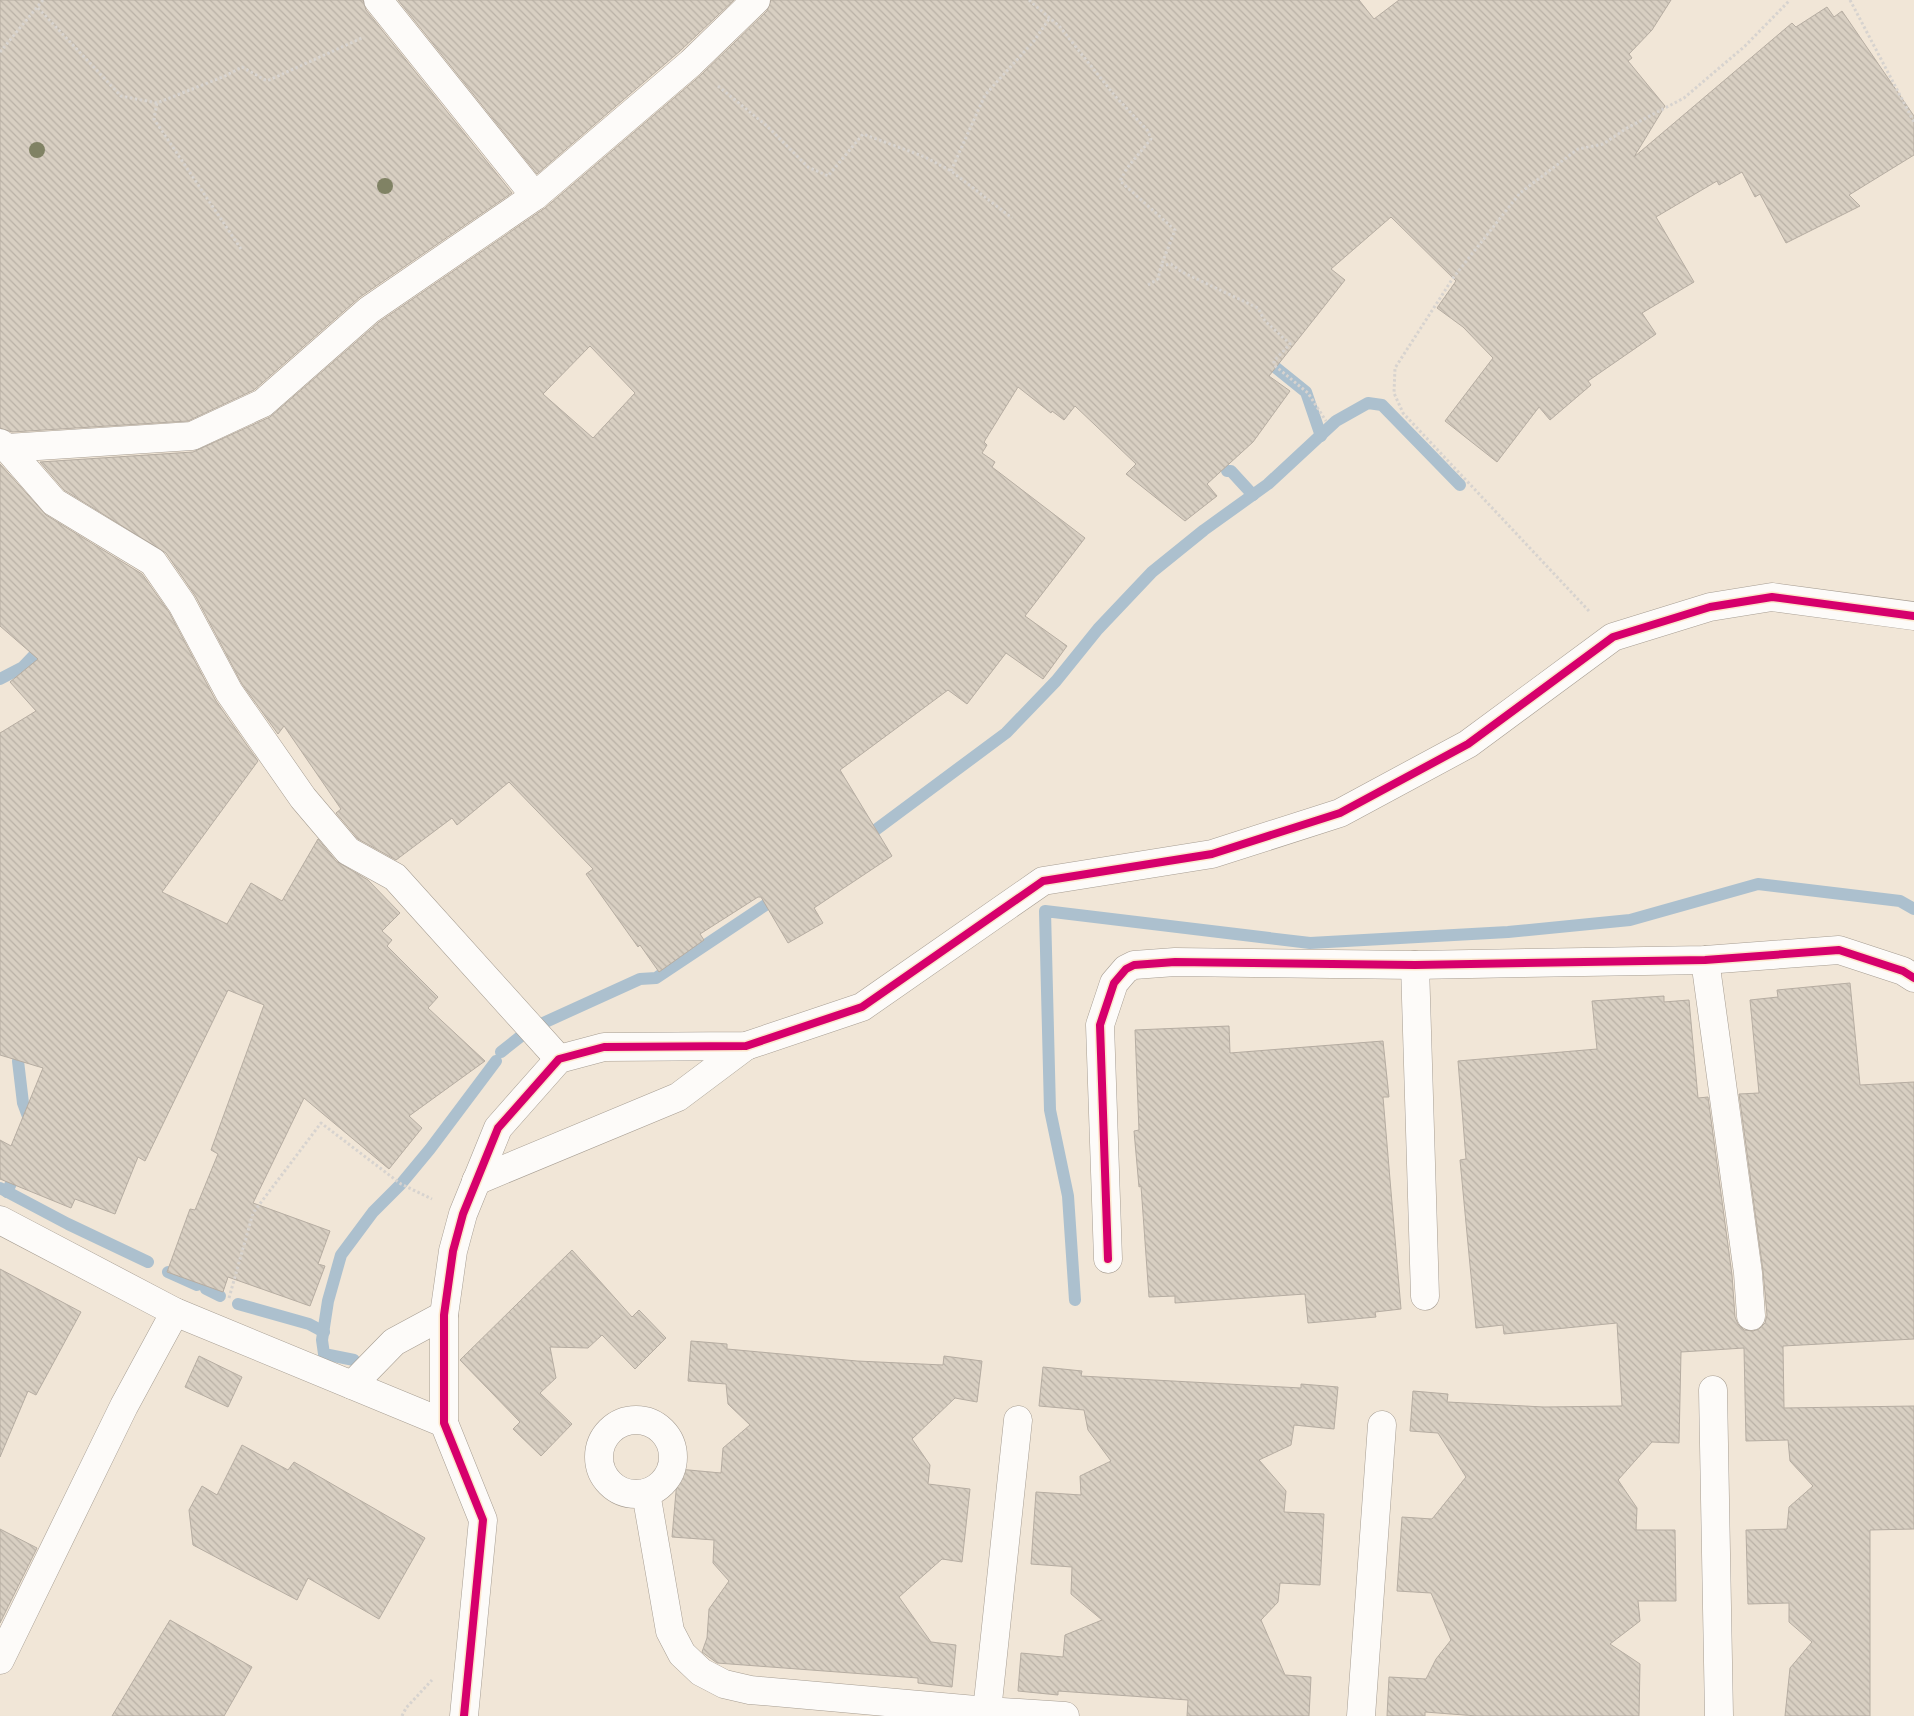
<svg xmlns="http://www.w3.org/2000/svg" width="1914" height="1716" font-family="Jost,sans-serif">
	<defs>
		<pattern id="building-back-hatch" width="6" height="6" patternUnits="userSpaceOnUse" patternTransform="scale(1.25)"><rect width="6" height="6" fill="#d8cfc2"/><path d="M-1 5l2 2M0 0l6 6M5-1l2 2" fill="none" stroke="#b9b1a6"/></pattern>
	</defs>
	<rect width="100%" height="100%" fill="#f1e6d7"/>
	<g fill="none" stroke-linecap="round" stroke-linejoin="round">
		<g stroke="#acc0ce" stroke-width="12">
			<path d="M1263,364L1275,367L1306,392L1321,436"/>
			<path d="M1227,471H1231L1253,495"/>
			<path d="M0,679L23,667L45,644"/>
			<path d="M862,840L1006,733L1056,681L1098,629L1152,572L1204,530L1268,484L1336,421L1368,403L1382,405L1460,485"/>
			<path d="M24,1046L18,1061L23,1103L30,1122L29,1125"/>
			<path d="M501,1052L530,1029L640,979L656,978L779,896"/>
			<path d="M0,1188L68,1224L148,1262"/>
			<path d="M7,1192L18,1168"/>
			<path d="M168,1272L197,1285"/>
			<path d="M206,1289L220,1296"/>
			<path d="M1075,1300L1068,1196L1050,1110L1045,911L1310,943L1508,932L1630,920L1758,884L1900,901L1914,909"/>
			<path d="M238,1304L309,1324L324,1332"/>
			<path d="M354,1360L324,1354L322,1340L328,1301L341,1255L373,1212L401,1184L430,1149L496,1061"/>
		</g>
	</g>
	<g fill="url(#building-back-hatch)" stroke="#b6ada2" fill-rule="evenodd">
		<path d="M0,0H363L366,10L512,193L360,297L254,390L188,421L12,432L0,428Z"/>
		<path d="M398,0H734L680,51L537,174Z"/>
		<path d="M771,0H1359L1374,19L1399,0H1671L1652,30L1629,54L1632,58L1628,61L1665,106L1634,157L1792,23L1796,27L1827,7L1834,17L1842,11L1914,116V155L1849,195L1860,206L1786,243L1760,194L1755,197L1742,172L1719,185L1717,181L1656,217L1694,282L1642,313L1656,334L1588,381L1591,385L1550,420L1539,407L1497,462L1445,421L1493,358L1463,327L1437,308L1456,281L1391,217L1331,269L1345,280L1269,376L1290,391L1253,442L1207,484L1217,496L1185,521L1126,474L1136,464L1075,406L1064,420L1052,411L1051,413L1018,387L984,442L987,445L982,453L995,462L992,467L1085,538L1025,616L1067,646L1043,679L1006,653L967,704L948,690L840,770L892,856L814,908L823,923L788,943L761,897H758L700,934L704,940L659,972L640,945L638,947L586,874L593,869L509,782L457,825L452,818L396,860L358,839L336,813L341,809L284,726L278,734L242,684L196,597L166,553L64,490L40,462L193,452L270,417L379,322L545,208L702,74L767,11ZM590,346L635,393L593,438L543,394Z"/>
		<path d="M0,464L46,515L142,574L169,612L216,701L258,761L162,892L227,924L251,883L282,901L318,839L336,861L368,880L400,913L382,931L392,940L387,946L438,997L428,1008L485,1061L409,1116L422,1128L389,1169L304,1098L253,1203L330,1231L318,1264L325,1266L310,1306L228,1277L223,1292L167,1272L190,1209L195,1210L218,1154L211,1150L264,1005L228,990L145,1161L138,1157L115,1214L75,1199L71,1208L0,1179V1140L11,1146L43,1068L0,1055V733L36,711L10,682L38,659L0,626Z"/>
		<path d="M1850,983L1860,1085L1914,1082V1339L1783,1346L1784,1408L1914,1406V1529L1870,1530V1716H1785L1790,1668L1812,1642L1789,1622V1603L1748,1604L1746,1530L1787,1529L1789,1507L1813,1486L1790,1461L1788,1440L1746,1441L1744,1348L1681,1352L1679,1443L1652,1442L1618,1480L1637,1508L1636,1530H1675L1676,1601H1638L1640,1621L1610,1644L1640,1664L1639,1716H1477L1425,1712V1716H1387L1389,1677L1426,1679L1436,1659L1451,1640L1431,1593L1397,1591L1402,1517L1432,1519L1466,1477L1438,1433L1410,1431L1413,1391L1448,1394L1447,1402L1544,1407L1622,1406L1617,1323L1504,1334L1503,1325L1476,1328L1460,1160L1466,1159L1458,1061L1597,1049L1592,1001L1664,996V1002L1689,1000L1698,1098L1708,1097L1732,1275L1735,1317L1738,1324L1744,1330L1753,1331L1759,1329L1765,1323L1767,1315L1763,1271L1739,1094L1759,1093L1750,1000L1778,997L1777,990Z"/>
		<path d="M1229,1026L1230,1053L1383,1041L1389,1097H1383L1401,1309L1375,1312L1376,1317L1308,1323L1305,1294L1175,1303V1296L1149,1297L1141,1186L1139,1187L1134,1131L1139,1130L1135,1030Z"/>
		<path d="M572,1250L632,1317L639,1310L666,1338L635,1369L602,1335L588,1348L550,1347L556,1378L540,1393L572,1424L541,1456L513,1429L520,1422L460,1360Z"/>
		<path d="M0,1269L81,1312L36,1395L28,1391L0,1457Z"/>
		<path d="M691,1341L727,1344V1349L857,1361L943,1365L944,1356L982,1361L977,1402L955,1398L912,1439L930,1465L928,1484L970,1489L962,1562L942,1559L899,1597L931,1642L956,1645L952,1687L918,1683V1678L717,1663L702,1652L707,1638L709,1609L729,1581L713,1563L714,1540L672,1537L678,1469L721,1473L723,1448L750,1425L728,1404L726,1384L688,1381Z"/>
		<path d="M199,1356L242,1377L228,1407L185,1387Z"/>
		<path d="M1043,1367L1082,1371L1081,1376L1301,1388V1384L1338,1387L1334,1429L1294,1425L1291,1445L1259,1460L1286,1491L1284,1512L1324,1514L1320,1585L1280,1583L1278,1602L1261,1620L1285,1675L1311,1677L1309,1716H1187L1188,1700L1058,1691V1695L1018,1691L1021,1653L1063,1657L1065,1635L1102,1620L1071,1594L1072,1567L1031,1564L1036,1492L1081,1495L1080,1476L1111,1461L1088,1430L1084,1410L1039,1406Z"/>
		<path d="M242,1445L288,1470L294,1462L425,1538L379,1619L308,1578L297,1600L193,1545L189,1510L202,1486L217,1495Z"/>
		<path d="M0,1529L37,1548L0,1623Z"/>
		<path d="M170,1620L252,1667L224,1716H112Z"/>
	</g>
	<g fill="none" stroke-linecap="round" stroke-linejoin="round">
		<g stroke="#a69d92" stroke-width="29">
			<g id="minor">
				<path d="M378,0L535,196"/>
				<path d="M0,443L7,448L192,436L263,403L369,310L535,196L691,63L756,0"/>
				<path d="M7,448L54,502L153,562L182,604L229,692L303,798L348,851L395,877L559,1059"/>
				<path d="M1705,960L1748,1273L1751,1316"/>
				<path d="M1415,965L1425,1296"/>
				<path d="M476,1181L678,1097L746,1046"/>
				<path d="M0,1220L175,1312L444,1423"/>
				<path d="M1108,1259L1100,1025L1114,983L1126,969L1134,965L1175,962L1415,965L1705,960L1839,950L1903,971L1914,978"/>
				<path d="M352,1385L394,1342L444,1315"/>
				<path d="M1713,1390L1719,1716"/>
				<circle cx="636" cy="1457" r="37"/>
				<path d="M646,1493L670,1631L682,1654L701,1672L724,1684L750,1690L987,1711L1065,1716"/>
				<path d="M0,1660L124,1406L175,1312"/>
				<path d="M987,1711L1018,1420"/>
				<path d="M464,1716L483,1520L444,1423V1315L453,1251L463,1214L498,1128L559,1059L604,1047L746,1046L862,1007L1043,881L1212,854L1340,813L1468,744L1613,637L1710,607L1772,597L1914,616"/>
				<path d="M1361,1716L1382,1425"/>
			</g>
		</g>
		<g stroke="#d7d3cf" stroke-width="3" stroke-dasharray="2.5 2.5" stroke-linecap="butt">
			<path d="M1029,0L1060,27L1115,96L1148,131L1151,139L1127,168L1120,181L1175,230L1161,266"/>
			<path d="M1850,0L1914,122"/>
			<path d="M38,8L121,96L157,103"/>
			<path d="M0,52L43,0"/>
			<path d="M718,86L767,126L808,167L828,176L863,134L925,157L951,171L1012,218"/>
			<path d="M951,171L985,95L1034,41L1049,19"/>
			<path d="M241,249L154,119L157,103L225,76L242,67L267,81L364,37"/>
			<path d="M1148,285L1158,279L1161,266L1171,264L1182,272L1258,308L1265,321L1290,344L1274,361V365L1308,393L1326,421"/>
			<path d="M1589,611L1403,413L1394,393L1395,368L1453,278L1520,193L1578,149L1603,144L1627,128L1684,98L1745,46L1790,0"/>
			<path d="M229,1298L253,1213L321,1123L401,1184L432,1199"/>
			<path d="M402,1716L406,1708L432,1680"/>
		</g>
		<use href="#minor" stroke="#fdfbf9" stroke-width="28"/>
		<g stroke="#fce7cc" stroke-width="11">
			<g id="cycleway">
				<path d="M1108,1259L1100,1025L1114,983L1126,969L1134,965L1175,962L1415,965L1705,960L1839,950L1903,971L1914,978"/>
				<path d="M464,1716L483,1520L444,1423V1315L453,1251L463,1214L498,1128L559,1059L604,1047L746,1046L862,1007L1043,881L1212,854L1340,813L1468,744L1613,637L1710,607L1772,597L1914,616"/>
			</g>
		</g>
		<use href="#cycleway" stroke="#d6006c" stroke-width="8"/>
	</g>
	<g fill="#808264">
		<circle cx="37" cy="150" r="8"/>
		<circle cx="385" cy="186" r="8"/>
	</g>
</svg>
